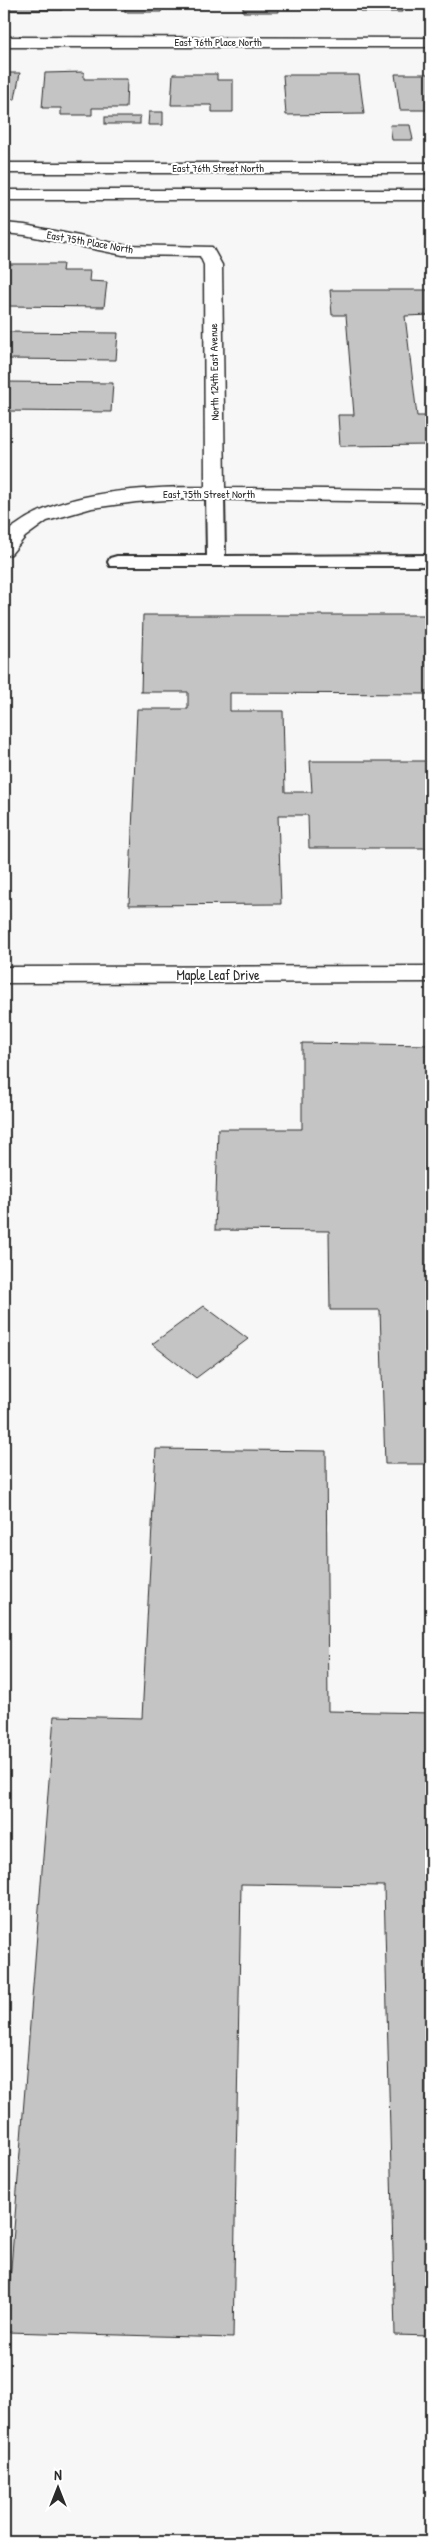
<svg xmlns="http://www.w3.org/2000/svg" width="435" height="2546" font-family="'Patrick Hand',sans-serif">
	<rect width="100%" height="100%" fill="#f7f7f7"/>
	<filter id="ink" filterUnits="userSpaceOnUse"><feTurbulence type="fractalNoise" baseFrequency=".02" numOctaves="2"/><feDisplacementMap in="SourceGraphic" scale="10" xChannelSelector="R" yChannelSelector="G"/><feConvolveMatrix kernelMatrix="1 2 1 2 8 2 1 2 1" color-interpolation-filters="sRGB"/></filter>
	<g filter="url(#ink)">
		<g fill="#c4c4c4" stroke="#2b2b2b">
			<path d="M4,4H78L77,6H62V10H4Z"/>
			<path d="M125,4H208V8H162L161,12H125Z"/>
			<path d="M243,4H278L279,12H243Z"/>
			<path d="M361,4H401L402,12H361Z"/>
			<path d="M84,72V79H127L126,108H92V115H61V108H42L45,73Z"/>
			<path d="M4,73H20L15,99H4Z"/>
			<path d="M173,74H217V80H233V112H212V105H171Z"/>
			<path d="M395,74H431V110H400Z"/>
			<path d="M283,75H359L364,114L286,115Z"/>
			<path d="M149,112H163V125H148Z"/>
			<rect x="105" y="117" width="35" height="7"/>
			<path d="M390,125H410L413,140H392Z"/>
			<path d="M7,264H63L62,271H90L89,281L107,282L104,307L4,306V270H6Z"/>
			<path d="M330,290H431V315L405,316L417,416H431V445L340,446L338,415H354L346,315H332Z"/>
			<path d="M4,332L118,333L116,360L4,359Z"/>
			<path d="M4,382L113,383L111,412L4,411Z"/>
			<path d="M143,615H431V694L230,693V711H283L285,792H312L310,761H431V848H309L308,815H278L281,904L129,905L137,709H188V692H141Z"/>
			<path d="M302,1043L431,1045V1464H385L380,1310H330L329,1231L215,1230L218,1129H302Z"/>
			<path d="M204,1306L248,1339L196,1378L152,1344Z"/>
			<path d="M156,1449L326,1451L328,1711L431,1713V2336L395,2335L384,1886L241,1884L233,2338L6,2332L54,1716L142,1718Z"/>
		</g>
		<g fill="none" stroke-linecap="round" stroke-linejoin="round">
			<g stroke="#2b2b2b" stroke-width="4">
				<path id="service" d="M215,489L221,490L224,494L225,556L431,555V566H110L108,562L110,558L117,556H207L206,494L209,490Z"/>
			</g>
			<g stroke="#2b2b2b" stroke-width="3">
				<g id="minor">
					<path d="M4,37L431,38V47H4Z"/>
					<path d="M4,223L25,225L123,245L212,247L222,265L225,488L431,490V502L181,499L136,502L92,508L47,521L25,537L11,554L4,556C4,551 2,542 4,537C7,531 13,527 18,524C65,490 149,487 205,487L204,265L200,256L123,255L25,235L4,233Z"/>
					<path d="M431,966V982L4,983V967Z"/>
				</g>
			</g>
			<g stroke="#2b2b2b" stroke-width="3">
				<g id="secondary">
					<rect x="4" y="163" width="427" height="10"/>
					<rect x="4" y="190" width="427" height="10"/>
				</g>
			</g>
			<use href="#service" fill="#fff" fill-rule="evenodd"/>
			<use href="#minor" fill="#fff" fill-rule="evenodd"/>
			<use href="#secondary" fill="#fff" fill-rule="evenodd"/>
		</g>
	</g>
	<g text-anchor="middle" stroke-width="4" stroke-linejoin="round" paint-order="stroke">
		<g font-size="11" fill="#2b2b2b" stroke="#fff">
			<text x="218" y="46">East 76th Place North</text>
			<text x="218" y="172">East 76th Street North</text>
			<text transform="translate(90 242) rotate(10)" y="4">East 75th Place North</text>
			<text transform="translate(214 372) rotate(-91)" y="4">North 124th East Avenue</text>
			<text x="209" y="498">East 75th Street North</text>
		</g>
		<g font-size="14" fill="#2b2b2b" stroke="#fff">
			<text x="218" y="980">Maple Leaf Drive</text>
		</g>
	</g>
	<rect width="435" height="2546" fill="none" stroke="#fff" stroke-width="20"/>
	<rect x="10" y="10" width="415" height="2526" fill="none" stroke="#2b2b2b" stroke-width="2" filter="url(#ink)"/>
	<g transform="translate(58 2488)" stroke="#ffffff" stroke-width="4" paint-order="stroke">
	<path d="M0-4L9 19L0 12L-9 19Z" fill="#2b2b2b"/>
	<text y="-8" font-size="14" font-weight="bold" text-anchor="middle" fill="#2b2b2b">N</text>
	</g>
</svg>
